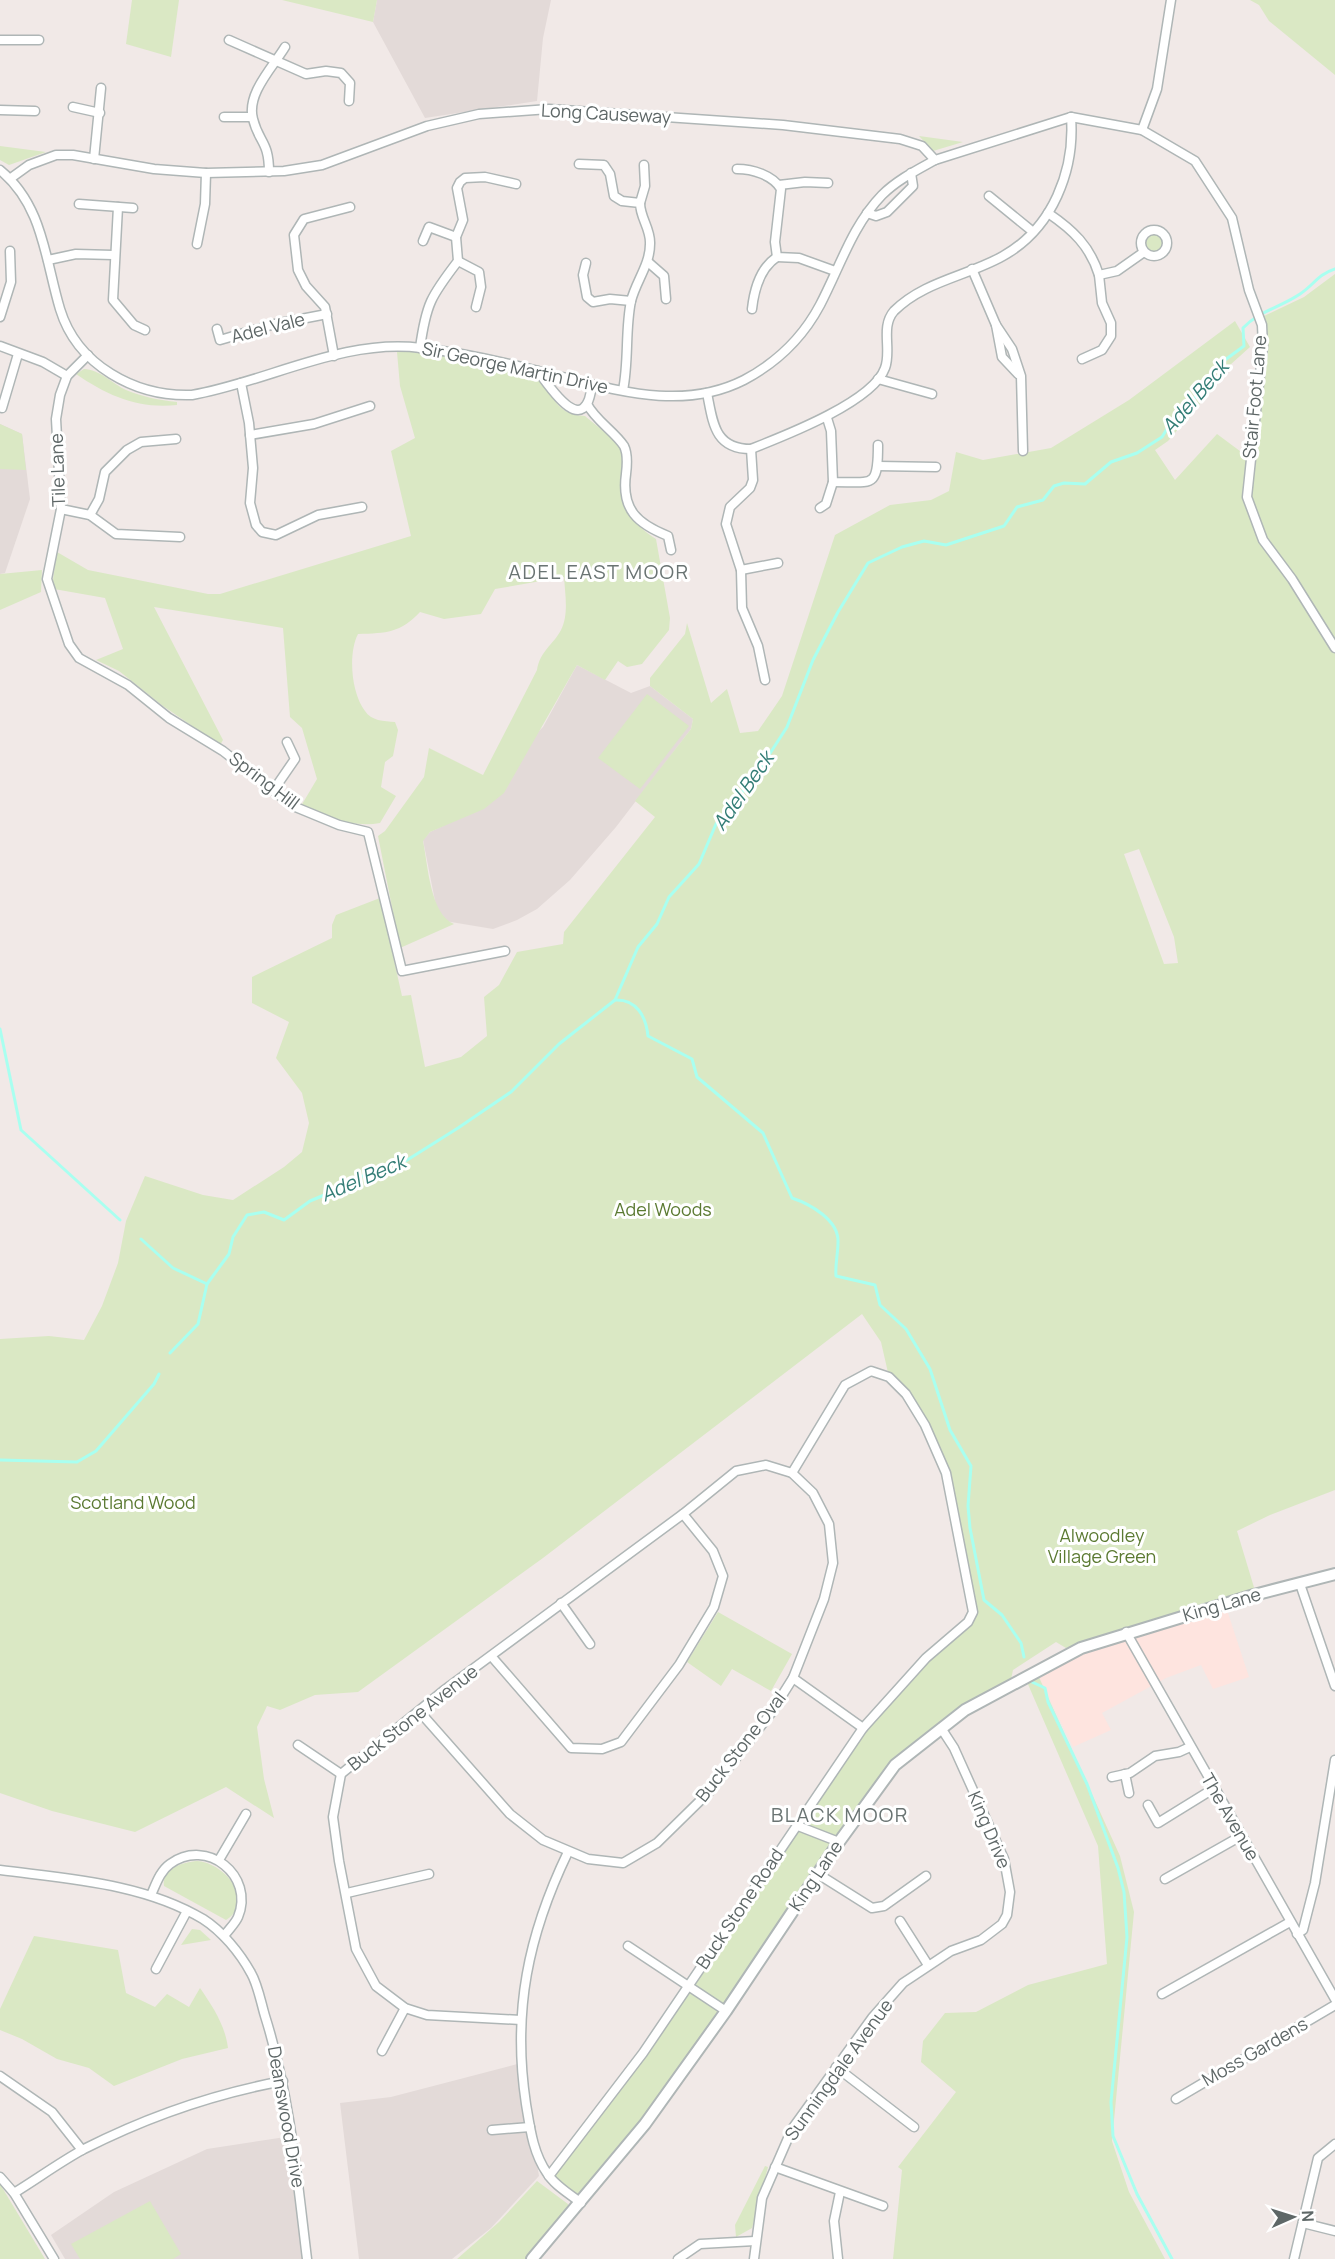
<svg xmlns="http://www.w3.org/2000/svg" width="1335" height="2259" font-family="Manrope,sans-serif">
	<rect width="100%" height="100%" fill="#f1e9e7"/>
	<path fill="#fee4df" d="M1227,1610L1249,1677L1213,1689L1201,1665L1166,1678L1102,1713L1111,1730L1073,1747L1038,1675L1098,1648Z"/>
	<g fill="#e3dad8">
		<path d="M377,0H551L543,38L537,101L425,118L373,22Z"/>
		<path d="M0,424L22,434L30,499L5,573L0,574Z"/>
		<path d="M577,665L631,693L650,686L693,719L691,729L616,827L570,880L537,909L517,920L493,929L445,921L437,911L423,840L430,832L443,826L543,727Z"/>
		<path d="M521,2063L539,2176L491,2228L452,2259H359L340,2103L391,2097Z"/>
		<path d="M292,2136L307,2259H65L51,2235L114,2192L207,2149Z"/>
	</g>
	<g fill="#dae8c4" fill-rule="evenodd">
		<path d="M132,0H179L171,57L126,44Z"/>
		<path d="M282,0H377L373,22Z"/>
		<path d="M1250,0H1335V75L1269,21L1259,5Z"/>
		<path d="M919,136L963,142L933,151Z"/>
		<path d="M0,146L46,152L9,165L0,160Z"/>
		<circle cx="1154" cy="243" r="9"/>
		<path d="M1335,274V1490L1270,1515L1237,1531L1256,1594L1172,1615L1066,1648L1056,1642L1013,1670L1010,1684L895,1765L726,2011L581,2203L549,2176L643,2053L863,1728L973,1612L946,1473L925,1425L889,1377L881,1342L862,1314L543,1558L358,1692L315,1695L280,1710L267,1706L257,1727L264,1779L274,1818L226,1787L135,1832L52,1811L0,1793V1339L49,1336L84,1340L102,1306L118,1263L126,1221L145,1176L203,1195L233,1200L284,1167L302,1152L309,1123L302,1093L276,1058L289,1022L252,1003V977L332,938V925L336,915L380,898L402,996L411,995L425,1067L461,1057L487,1036L484,997L499,985L517,952L563,944L564,932L655,817L635,801L691,729L693,719L650,686V678L685,634L687,623L711,703L727,689L740,733L758,731L782,696L835,535L890,505L931,500L949,491L956,452L983,460L1051,448L1129,400L1235,321L1250,347L1220,374L1211,391L1168,441L1155,450L1175,480L1217,434L1252,460L1266,353L1264,316L1304,297ZM1139,849L1174,937L1178,963L1164,964L1124,854Z"/>
		<path d="M412,351C432,353 523,368 536,378C557,394 552,414 585,416C595,425 616,439 621,451C625,464 620,475 621,488C622,511 638,528 656,539L670,618L669,630L642,664L627,667L618,661L605,680L577,665L504,793L484,809L430,832L423,841C428,865 430,914 454,924L400,948L378,836L385,831L424,777L429,748L483,775L537,670C540,651 553,645 561,630C569,615 565,593 564,577L495,589L481,614L444,619L420,612C400,633 387,633 358,634C348,653 351,693 365,711C371,721 384,721 395,722L398,730L393,756L385,762L381,787L396,796L380,823C354,828 324,817 301,806L317,779L302,728L290,717L283,628L154,607L223,740L220,745L163,706L119,671L96,660L123,649L105,598L54,589L53,579L57,552L88,570L208,594H220L411,536L391,451L415,438L400,386L397,352Z"/>
		<path d="M84,369C99,369 113,384 126,390C143,397 159,400 177,402V405C138,409 108,396 76,374Z"/>
		<path d="M0,424L22,434L26,470L0,469Z"/>
		<path d="M42,570L41,592L0,610V574Z"/>
		<path d="M647,694L689,726L640,789L598,758Z"/>
		<path d="M718,1612L792,1654L771,1691L732,1669L721,1686L687,1662Z"/>
		<path d="M1038,1675L1120,1856L1134,1912L1112,2141L1129,2192L1165,2259H893L902,2170L898,2167L956,2092L921,2062L923,2041L945,2013L976,2012L1028,1985L1107,1964L1098,1846L1027,1682Z"/>
		<path d="M197,1861C226,1863 255,1902 226,1920L164,1886C161,1869 183,1862 197,1861Z"/>
		<path d="M192,1929L200,1930L211,1940L181,1945Z"/>
		<path d="M34,1936L118,1950L126,1993L155,2007L167,1994L189,2007L200,1988C213,2007 225,2025 228,2048L182,2059L114,2086L89,2068L57,2059L22,2039L0,2030V2009Z"/>
		<path d="M765,2166L768,2167L752,2228L736,2237L735,2225Z"/>
		<path d="M537,2181L568,2204V2210L526,2259H457L499,2222Z"/>
		<path d="M0,2184L45,2259H0Z"/>
		<path d="M150,2201L181,2254L173,2259H80L71,2244Z"/>
	</g>
	<g fill="none" stroke-linecap="round" stroke-linejoin="round">
		<g stroke="#a9fff0" stroke-width="3">
			<path d="M615,1000C637,999 646,1017 648,1036L692,1059L697,1077L763,1133L792,1198C810,1204 839,1220 838,1242C838,1254 835,1264 836,1276L875,1285L880,1305L906,1329L930,1369L950,1430L971,1466L968,1506L970,1528L984,1600L1002,1615L1021,1643L1024,1657"/>
			<path d="M0,1029L21,1130L120,1220"/>
			<path d="M141,1239L173,1268L207,1284"/>
			<path d="M170,1353L198,1324L207,1284L229,1254L233,1237L247,1215L264,1212L284,1220L310,1201L341,1188L373,1170L404,1162L458,1128L511,1092L559,1044L615,1000L638,947L657,924L669,897L699,864L716,824L756,775L787,727L813,660L838,612L868,563L902,547L924,541L946,545L1004,526L1017,507L1043,500L1054,486L1064,483L1085,484L1111,462L1137,453L1162,437L1180,408L1200,394L1218,365L1244,346L1243,328C1259,311 1281,307 1300,294C1315,284 1317,275 1335,269"/>
			<path d="M0,1460L77,1462L96,1451L154,1384L159,1374"/>
			<path d="M1032,1682L1045,1688L1048,1702L1087,1784L1118,1868L1124,1892L1127,1937L1111,2102L1113,2136L1137,2194L1172,2259"/>
		</g>
		<g stroke="#afb6b6" stroke-width="11">
			<g id="minor">
				<path d="M0,40H39"/>
				<path d="M229,40L306,74L326,71L341,73L350,83L349,101"/>
				<path d="M73,107L100,113"/>
				<path d="M0,110L35,111"/>
				<path d="M224,117H252"/>
				<path d="M1142,130L1157,89L1171,0"/>
				<path d="M94,159L101,88"/>
				<path d="M579,164L604,165L610,174L614,196L622,201L640,203C640,218 651,229 650,244C650,265 636,281 631,301C625,330 629,361 623,390"/>
				<path d="M737,169C752,169 773,175 781,189L775,242L777,257L799,258L835,271"/>
				<path d="M0,170C43,205 45,259 60,309C77,365 135,397 192,395C267,382 343,338 421,348C464,353 508,363 550,374C614,389 681,412 744,380C776,363 803,337 820,305C840,267 852,226 882,195C897,180 917,170 935,160"/>
				<path d="M269,172C269,141 259,143 253,119C246,94 273,67 285,47"/>
				<path d="M11,178L29,165L56,155H73L154,169L206,173L284,171L322,165L427,126L479,114L549,109L783,125L900,139L922,146L935,160L1071,117L1142,130L1195,161L1232,218L1249,290L1262,325L1263,346L1247,497L1263,540L1292,579L1335,648"/>
				<path d="M779,185L805,182L828,183"/>
				<path d="M989,196L1032,231"/>
				<path d="M640,203L645,186L644,165"/>
				<path d="M79,204L133,208"/>
				<path d="M118,207L113,300L134,325L145,330"/>
				<path d="M867,213L876,216L887,212L913,186L911,173"/>
				<path d="M1048,213C1073,230 1090,246 1099,275L1117,271L1144,252"/>
				<circle cx="1154" cy="243" r="13"/>
				<path d="M423,241L429,227L456,237"/>
				<path d="M197,244L205,204L206,173"/>
				<path d="M48,260L76,254L113,255"/>
				<path d="M458,261L479,272L481,287L476,307"/>
				<path d="M648,262L664,276L666,299"/>
				<path d="M586,263L583,275L587,297L593,302L610,299L631,301"/>
				<path d="M972,269L996,325L1012,349L1021,376L1023,451"/>
				<path d="M752,309C754,291 760,268 777,257"/>
				<path d="M0,317L11,282L10,251"/>
				<path d="M996,325L1002,357L1018,374"/>
				<path d="M217,329L220,340L275,324L327,314"/>
				<path d="M0,346L43,362L67,376"/>
				<path d="M420,348C426,304 431,296 458,261L456,237L463,220L457,188L460,182L465,178L485,177L516,184"/>
				<path d="M88,355L67,376L60,395L56,419L61,509L47,579L69,644L79,658L128,685L169,718L223,751L293,806L339,825L368,832L402,971L505,951"/>
				<path d="M334,356L325,307L306,286L298,270L294,235L304,219L350,207"/>
				<path d="M1082,359L1102,350L1111,336V323L1102,303L1099,275"/>
				<path d="M538,371C552,391 586,440 592,384"/>
				<path d="M878,379L932,394"/>
				<path d="M241,383L249,423L253,468L250,503L256,525L262,532L276,535L318,515L362,507"/>
				<path d="M707,393C713,422 714,449 751,449C784,436 873,402 885,368C892,350 880,327 894,311C924,281 968,276 1003,256C1053,228 1075,170 1071,117"/>
				<path d="M587,404C596,421 614,431 624,446C628,454 627,466 626,474C621,510 638,524 668,536L671,550"/>
				<path d="M2,408L18,354"/>
				<path d="M827,418L831,431L833,482C873,482 878,489 878,445"/>
				<path d="M250,435L314,424L370,406"/>
				<path d="M751,449L753,480L750,488L730,507L726,524L741,570L742,608L758,646L765,680"/>
				<path d="M878,466L936,467"/>
				<path d="M820,508L826,504L833,482"/>
				<path d="M61,509L90,515L116,534L180,537"/>
				<path d="M90,515L99,499L105,472L127,450L141,442L176,439"/>
				<path d="M741,570L778,563"/>
				<path d="M273,791L295,759L287,742"/>
				<path d="M1300,1584L1335,1686"/>
				<path d="M561,1603L590,1644"/>
				<path d="M1126,1632L1335,1999"/>
				<path d="M492,1657L571,1748L602,1749L621,1742L679,1665L714,1607L723,1576L713,1551L683,1514"/>
				<path d="M793,1678L863,1728"/>
				<path d="M419,1711L510,1814L543,1840L588,1859L623,1863L657,1843L711,1790L771,1713L793,1678L824,1599L833,1563L829,1524L813,1493L792,1473L766,1465L736,1471L683,1514L443,1691L341,1774L333,1817L339,1861L356,1949L376,1986L405,2008L427,2015L521,2020"/>
				<path d="M298,1745L341,1774"/>
				<path d="M1125,1774L1129,1793"/>
				<path d="M1112,1777L1130,1773L1155,1756L1179,1752L1190,1747"/>
				<path d="M1148,1805L1158,1823L1213,1789"/>
				<path d="M798,1826L839,1842"/>
				<path d="M568,1852C528,1935 512,2012 526,2104C530,2128 533,2153 547,2173C554,2185 570,2194 581,2203"/>
				<path d="M219,1860L246,1814"/>
				<path d="M0,1870C68,1879 143,1883 203,1919C222,1931 240,1953 251,1973C258,1985 261,2003 265,2016C290,2095 297,2177 307,2259"/>
				<path d="M818,1874L872,1908L884,1906L926,1876"/>
				<path d="M1165,1879L1241,1836"/>
				<path d="M347,1893L429,1874"/>
				<path d="M151,1895C156,1884 160,1871 170,1864C207,1837 255,1876 238,1917C235,1924 228,1930 224,1936"/>
				<path d="M900,1921L928,1965"/>
				<path d="M1297,1934L1303,1930L1315,1883L1335,1760"/>
				<path d="M628,1946L726,2011"/>
				<path d="M156,1969L187,1911"/>
				<path d="M1162,1994L1290,1922"/>
				<path d="M382,2051L405,2008"/>
				<path d="M836,2067L914,2127"/>
				<path d="M0,2076L52,2112L82,2150"/>
				<path d="M1176,2099L1335,2005"/>
				<path d="M492,2130L530,2127"/>
				<path d="M775,2167L883,2206"/>
				<path d="M549,2176L643,2053L863,1728L926,1658L968,1622L973,1612L946,1473L925,1425L906,1394L889,1377L871,1371L845,1385L792,1473"/>
				<path d="M0,2177L14,2193L54,2259"/>
				<path d="M14,2193C37,2179 60,2162 84,2149C147,2117 213,2094 283,2081"/>
				<path d="M1303,2223L1335,2231"/>
				<path d="M678,2259L700,2244L755,2241"/>
				<path d="M754,2259L762,2198L792,2129L872,2018L903,1983L951,1951L981,1940L1002,1924L1007,1915L1010,1892L1004,1859L954,1748L941,1728"/>
				<path d="M838,2259L834,2221L840,2192"/>
				<path d="M1294,2259L1318,2158L1335,2144"/>
			</g>
		</g>
		<g stroke="#afb6b6" stroke-width="14">
			<path id="tertiary" d="M532,2259L645,2124L726,2011L839,1842L895,1765L965,1710L1081,1648L1254,1595L1335,1574"/>
		</g>
		<use href="#minor" stroke="#fff" stroke-width="8"/>
		<use href="#tertiary" stroke="#fff" stroke-width="10"/>
	</g>
	<g text-anchor="middle" stroke-width="6" stroke-linejoin="round" paint-order="stroke">
		<g font-size="18" fill="#5e6767" stroke="#fff">
			<text transform="translate(606 114) rotate(3)" y="6">Long Causeway</text>
			<text transform="translate(268 328) rotate(-14)" y="6">Adel Vale</text>
			<text transform="translate(515 368) rotate(12)" y="6">Sir George Martin Drive</text>
			<text transform="translate(1255 397) rotate(-85)" y="6">Stair Foot Lane</text>
			<text transform="translate(58 470) rotate(-92)" y="6">Tile Lane</text>
			<text transform="translate(264 781) rotate(37)" y="6">Spring Hill</text>
			<text transform="translate(1222 1605) rotate(-16)" y="6">King Lane</text>
			<text transform="translate(413 1718) rotate(-38)" y="6">Buck Stone Avenue</text>
			<text transform="translate(741 1747) rotate(-52)" y="6">Buck Stone Oval</text>
			<text transform="translate(1230 1817) rotate(60)" y="6">The Avenue</text>
			<text transform="translate(989 1830) rotate(67)" y="6">King Drive</text>
			<text transform="translate(816 1876) rotate(-56)" y="6">King Lane</text>
			<text transform="translate(740 1909) rotate(-56)" y="6">Buck Stone Road</text>
			<text transform="translate(1255 2052) rotate(-30)" y="6">Moss Gardens</text>
			<text transform="translate(839 2070) rotate(-54)" y="6">Sunningdale Avenue</text>
			<text transform="translate(286 2117) rotate(80)" y="6">Deanswood Drive</text>
		</g>
		<g font-size="18" fill="#5b7a32" stroke="#fff">
			<text x="663" y="1216">Adel Woods</text>
			<text x="133" y="1509">Scotland Wood</text>
			<text x="1102" y="1542">Alwoodley<tspan x="1102" dy="21">Village Green</tspan></text>
		</g>
		<g font-size="20" font-style="italic" fill="#337d76" stroke="#fff">
			<text transform="translate(1195 397) rotate(-49)" y="7">Adel Beck</text>
			<text transform="translate(743 791) rotate(-55)" y="7">Adel Beck</text>
			<text transform="translate(363 1178) rotate(-23)" y="7">Adel Beck</text>
		</g>
		<g font-size="20" letter-spacing="1.5" fill="#6a7473" stroke="#fff">
			<text x="599" y="579">ADEL EAST MOOR</text>
			<text x="840" y="1822">BLACK MOOR</text>
		</g>
	</g>
	<g transform="translate(1293 2217) rotate(87)" stroke="#ffffff" stroke-width="4.5" paint-order="stroke">
	<path d="M0-4.5L10 22L0 15L-10 22Z" fill="#5e6767"/>
	<text y="-9" font-size="16" font-weight="bold" text-anchor="middle" fill="#5e6767">N</text>
	</g>
</svg>
